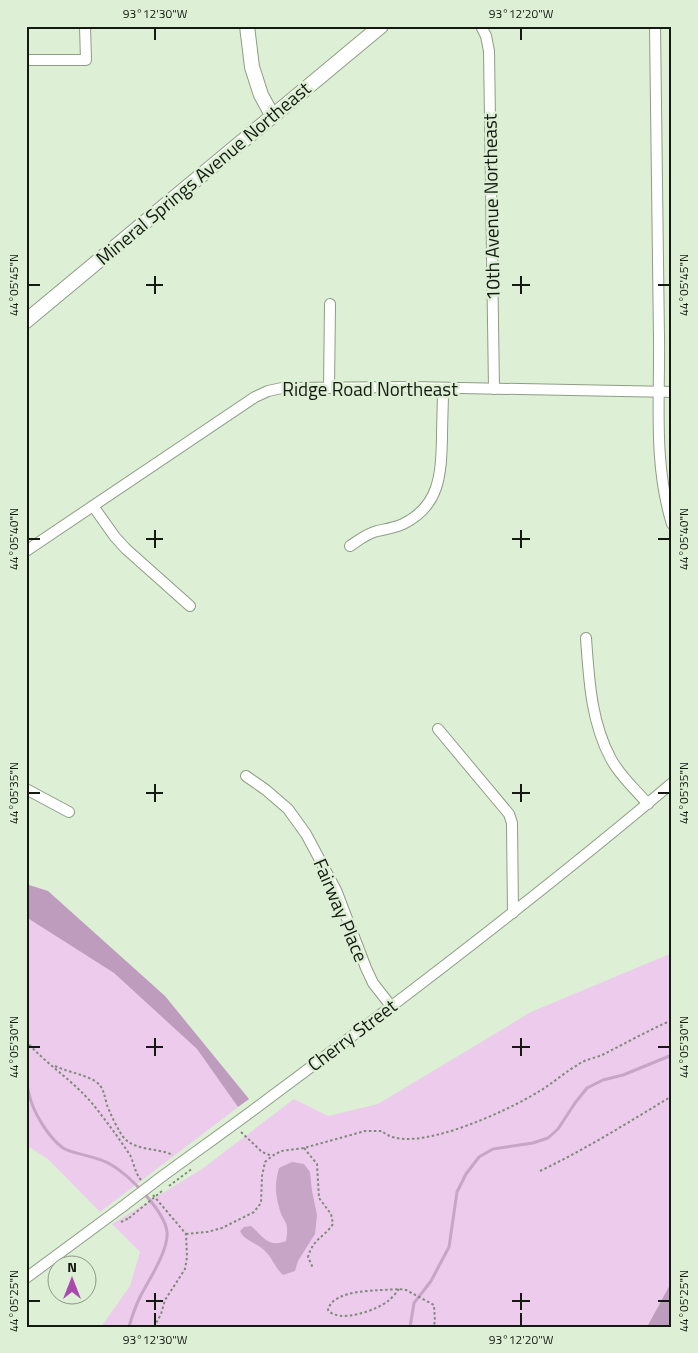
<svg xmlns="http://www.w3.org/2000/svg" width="698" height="1353" font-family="'Titillium Web',sans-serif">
	<rect width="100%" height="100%" fill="#ddefd4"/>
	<g fill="#edcbed">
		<path d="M26,917L114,973L197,1049L238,1107L100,1212L48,1159L26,1145Z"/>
		<path d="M672,953V1281L647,1327H101L130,1286L140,1252L112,1224L202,1169L294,1099L328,1116L378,1104L531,1012Z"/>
	</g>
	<g fill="#bd9cbe">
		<path d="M26,884L48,891L165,996L249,1099L238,1107L197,1049L114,973L26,917Z"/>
		<path d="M672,1281V1327H647Z"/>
	</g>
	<path fill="#c7a5c7" d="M292,1162L304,1164L310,1172L312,1191L317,1215L315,1234L298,1261L295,1271L283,1275C275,1268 272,1257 264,1250C256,1242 244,1241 240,1231L244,1227L251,1226C264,1237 268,1248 286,1241C290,1219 283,1224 279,1207C275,1194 275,1181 279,1168Z"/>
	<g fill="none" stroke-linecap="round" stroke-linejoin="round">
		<g stroke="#c7a5c7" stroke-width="3">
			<path d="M26,1075C27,1081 27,1088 29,1094C33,1112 48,1137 63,1148C72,1154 97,1156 110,1164C128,1174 165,1211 167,1232C169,1249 149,1280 141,1295C136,1305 132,1316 129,1327"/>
			<path d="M410,1327L414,1303L431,1281L449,1247L457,1192L466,1174L479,1157L493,1149L533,1143L548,1138L558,1129L575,1103L587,1088L603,1080L623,1075L672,1055"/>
		</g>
		<g stroke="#8d9e85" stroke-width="12">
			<g id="street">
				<path d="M481,26L486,36L489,51L494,389"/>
				<path d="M655,26C656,130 657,233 659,336C660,400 653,463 672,524"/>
				<path d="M26,60H86L85,26"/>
				<path d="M329,388L330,304"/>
				<path d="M93,506L115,537L126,549L190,606"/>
				<path d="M350,546C359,540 366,534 377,531C386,529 394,528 403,524C440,506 441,474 442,438C442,422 443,405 443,388"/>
				<path d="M26,551L255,397L268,391L282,388L411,387L672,392"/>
				<path d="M586,638C589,680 591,722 611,759C620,776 635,789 648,804"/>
				<path d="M438,729L509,814L512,823L513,913"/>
				<path d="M246,776L266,790L288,809L306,834L336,890L366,968L373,983L391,1006"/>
				<path d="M26,789L69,812"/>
				<path d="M156,1181C195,1152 234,1125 272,1096C408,995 543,892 672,783"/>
				<path d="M26,1278L122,1207"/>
			</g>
		</g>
		<g stroke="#8d9e85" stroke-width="16">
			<g id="secondary">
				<path d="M247,26L252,67L261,95L272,115"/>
				<path d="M26,321L381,26"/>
			</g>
		</g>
		<g stroke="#7e8a78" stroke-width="2" stroke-dasharray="2.5 2.5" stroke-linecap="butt">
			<path d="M26,1041C46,1064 71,1079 91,1102C105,1119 118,1137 130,1155C134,1163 135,1173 141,1180"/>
			<path d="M55,1066C68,1072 83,1074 95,1081C104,1087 104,1095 107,1105C110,1113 119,1133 125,1139C137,1151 159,1148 173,1155"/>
			<path d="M241,1132L262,1152L272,1156"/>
			<path d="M304,1148L317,1164L319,1198L331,1214L333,1224C323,1239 314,1237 308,1257L313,1268"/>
			<path d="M540,1171C586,1149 629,1122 672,1096"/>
			<path d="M169,1186L193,1168"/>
			<path d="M153,1195L186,1234L187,1257L185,1269L165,1300L161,1314L154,1327"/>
			<path d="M121,1222L129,1218"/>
			<path d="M186,1234L207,1232L222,1228L254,1212L261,1203L262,1176L265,1162L272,1156L281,1151L304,1148L365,1131H382C409,1158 511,1109 538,1092C552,1084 565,1072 579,1064C586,1059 596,1058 604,1054C626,1043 649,1030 672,1020"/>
			<path d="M399,1289C396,1293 392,1298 388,1301C377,1310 339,1324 328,1310C333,1288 380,1291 399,1289L406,1290L434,1305L435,1322L433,1327"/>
		</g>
		<use href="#street" stroke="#fff" stroke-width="10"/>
		<use href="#secondary" stroke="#fff" stroke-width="14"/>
		<g stroke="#8d9e85" stroke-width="12" stroke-linecap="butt">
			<path id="street-bridge" d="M122,1207L156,1181"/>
		</g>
		<path stroke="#7e8a78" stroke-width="2" stroke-dasharray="2.5 2.5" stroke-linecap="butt" d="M129,1218L162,1191"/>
		<use href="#street-bridge" stroke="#fff" stroke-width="10"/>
	</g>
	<path fill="none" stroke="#141a11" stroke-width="2" d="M155,28V40M521,28V40M155,276V294M521,276V294M28,285H40M146,285H163M512,285H530M658,285H670M155,530V548M521,530V548M28,539H40M146,539H163M512,539H530M658,539H670M155,784V802M521,784V802M28,793H40M146,793H163M512,793H530M658,793H670M155,1038V1056M521,1038V1056M28,1047H40M146,1047H163M512,1047H530M658,1047H670M155,1293V1310M521,1293V1310M28,1301H40M146,1301H163M512,1301H530M658,1301H670M155,1313V1326M521,1313V1326"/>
	<g text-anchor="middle" stroke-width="5" stroke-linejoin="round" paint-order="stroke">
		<g font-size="19" fill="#141a11" stroke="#ddefd4">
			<text transform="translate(203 173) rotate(-40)" y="7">Mineral Springs Avenue Northeast</text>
			<text transform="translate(491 207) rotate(-91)" y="7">10th Avenue Northeast</text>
			<text x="370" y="396">Ridge Road Northeast</text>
			<text transform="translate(341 910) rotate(67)" y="7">Fairway Place</text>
			<text transform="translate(352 1035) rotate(-37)" y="7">Cherry Street</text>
		</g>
	</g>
	<rect width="698" height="1353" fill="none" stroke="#ddefd4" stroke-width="55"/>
	<g transform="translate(72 1280)"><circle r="24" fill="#ddefd4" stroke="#8d9a86"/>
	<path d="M0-4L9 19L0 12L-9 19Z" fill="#ab49af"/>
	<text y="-8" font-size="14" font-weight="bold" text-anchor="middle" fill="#141a11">N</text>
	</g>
	<rect x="28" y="28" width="642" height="1298" fill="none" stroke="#141a11" stroke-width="2"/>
	<g font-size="12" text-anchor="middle" fill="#141a11">
		<text x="155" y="18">93°12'30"W</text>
		<text x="521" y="18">93°12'20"W</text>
		<text transform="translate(14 285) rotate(-90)" y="4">44°05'45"N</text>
		<text transform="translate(684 285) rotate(-90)" y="4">44°05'45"N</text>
		<text transform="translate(14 539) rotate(-90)" y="4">44°05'40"N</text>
		<text transform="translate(684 539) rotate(-90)" y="4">44°05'40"N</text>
		<text transform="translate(14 793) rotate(-90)" y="4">44°05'35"N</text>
		<text transform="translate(684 793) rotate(-90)" y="4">44°05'35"N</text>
		<text transform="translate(14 1047) rotate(-90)" y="4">44°05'30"N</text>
		<text transform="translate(684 1047) rotate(-90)" y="4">44°05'30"N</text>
		<text transform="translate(14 1301) rotate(-90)" y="4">44°05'25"N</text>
		<text transform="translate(684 1301) rotate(-90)" y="4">44°05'25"N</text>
		<text x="155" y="1344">93°12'30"W</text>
		<text x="521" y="1344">93°12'20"W</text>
	</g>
</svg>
